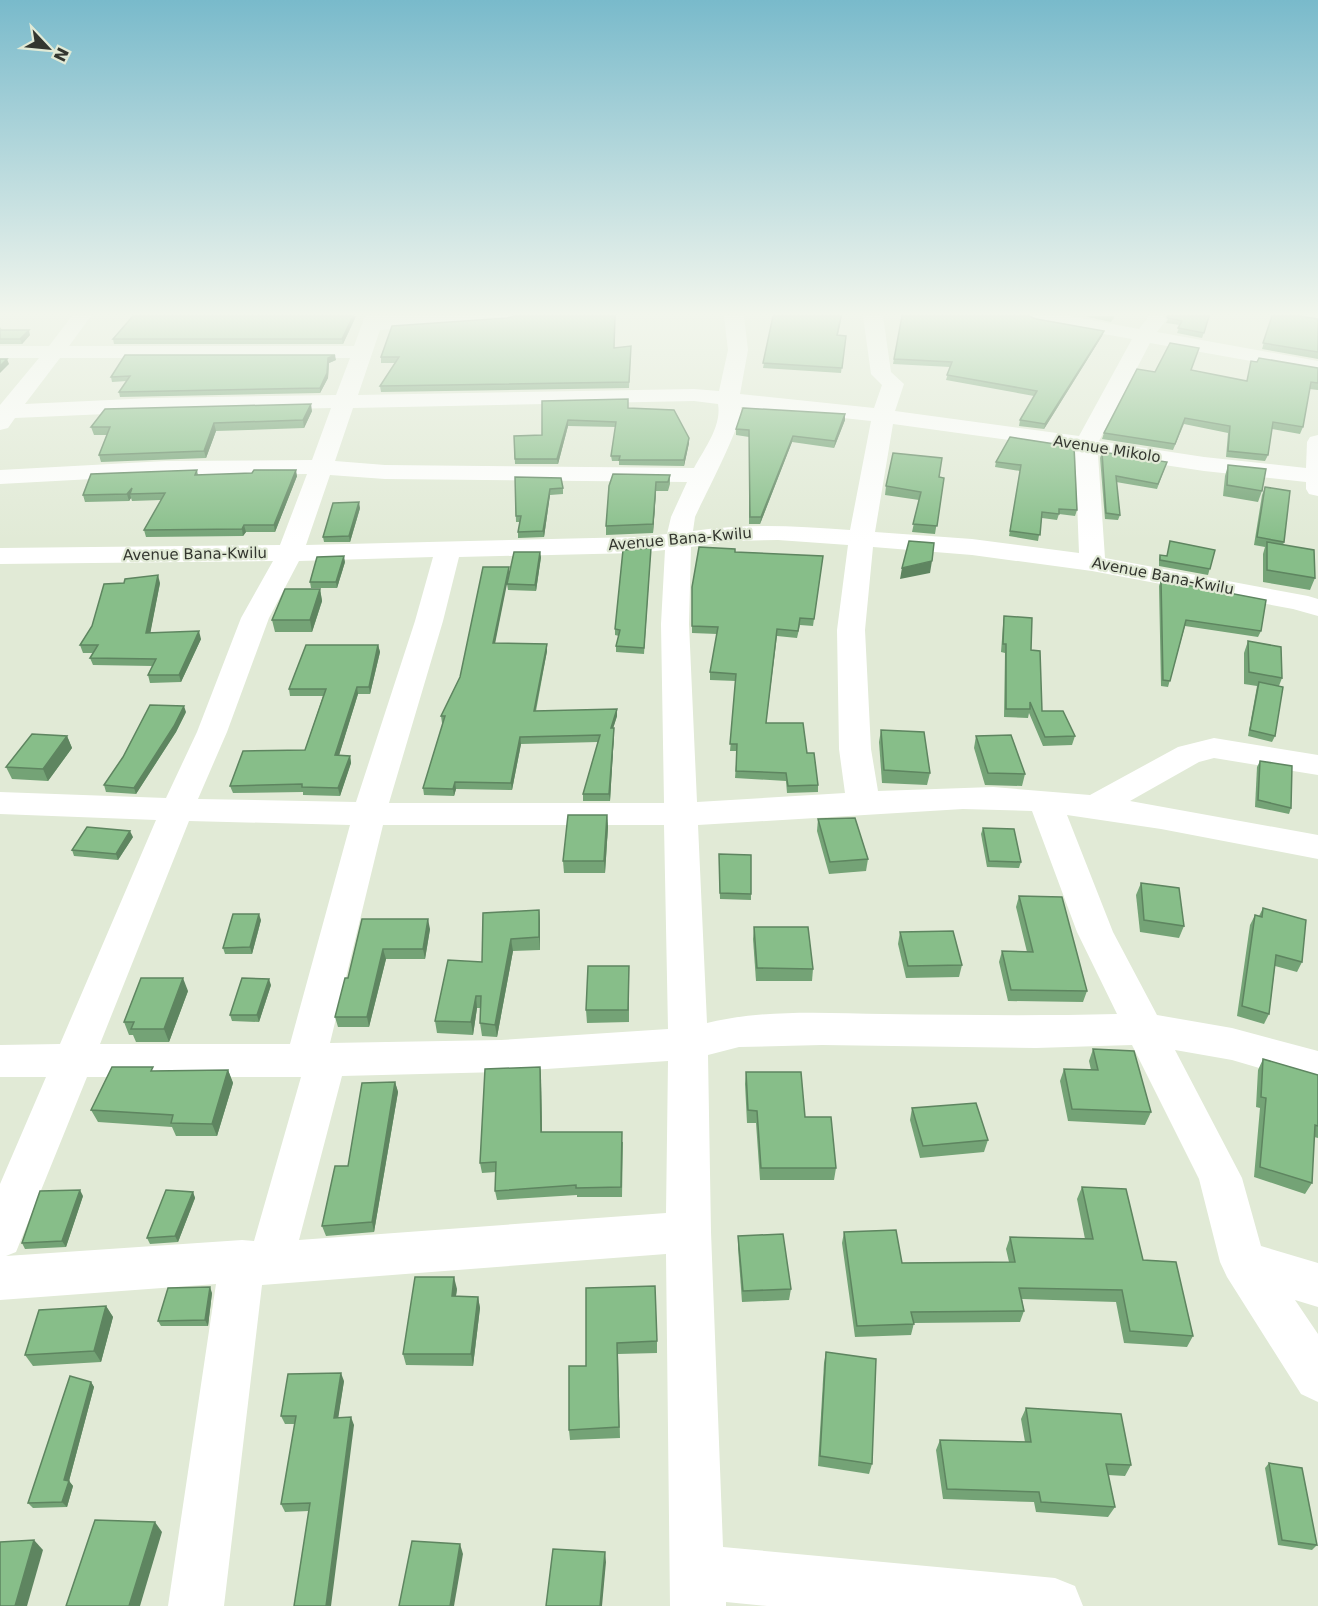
<svg xmlns="http://www.w3.org/2000/svg" width="1318" height="1606" font-family="'DejaVu Sans',sans-serif">
	<rect width="100%" height="100%" fill="#e1ead6"/>
	<g fill="none" stroke-linecap="round" stroke-linejoin="round">
		<path fill="#fff" fill-rule="evenodd" d="M72,316H91L69,346H354L365,316H516L514,320L507,322L380,330L358,395L694,389L719,391L728,350L724,316H744L748,350L740,394L874,408L882,385L871,374L863,316H883L891,372L904,384L895,411L1079,436L1132,339L1036,322L1029,320L1027,316H1070L1139,329L1149,316H1163L1166,320L1157,332L1318,361V373L1150,343L1099,441L1204,457L1306,468L1307,442L1310,437L1318,435V496L1309,494L1306,489V482L1204,471L1098,455L1105,558L1308,596L1318,599V616L1293,609L1092,571L972,555L873,547L865,630L871,749L878,791L993,787L1090,795L1178,747L1214,738L1318,755V775L1214,758L1199,762L1130,801L1318,835V859L1161,829L1067,815L1113,932L1157,1015L1232,1028L1318,1051V1085L1232,1060L1175,1050L1242,1178L1261,1246L1318,1263V1307L1295,1300L1318,1334V1402L1301,1394L1227,1277L1220,1262L1199,1179L1132,1045L1036,1048L822,1045L739,1047L708,1055L711,1232L723,1547L1055,1578L1075,1586L1083,1606H767L726,1602V1606H670L666,1254L262,1285L224,1606H168L216,1284L0,1300V1184L46,1077H0V1045L60,1044L156,820L0,814V792L166,798L197,732L241,618L273,561L0,564V548L280,545L307,474L166,475L0,484V470L166,461L312,460L331,408L152,412L15,418L8,428L0,430V405L39,358H0V346H49ZM60,358H350L336,395L152,398L25,404ZM694,401L718,404C722,426 704,449 694,468L385,465L335,461L353,408ZM741,407L871,421L850,530C796,526 746,523 693,531L695,517C704,497 744,422 741,407ZM893,424L1075,449L1079,553L972,539L875,532ZM330,475L385,479L687,482L671,517L667,534L636,537L306,545ZM778,540L848,545L837,630L839,749L845,793L697,802L689,624L691,547L731,541ZM665,550L661,624L664,803H389L443,621L459,557L636,553ZM433,557L415,621L356,802L198,799L227,732L269,618L299,561ZM963,809L1032,811L1077,932L1117,1014C1039,1016 962,1015 884,1014C825,1013 764,1009 707,1023L698,825ZM189,821L350,825L290,1044H100ZM383,825H664L668,1029L501,1040L330,1043ZM668,1061L666,1213L299,1240L342,1076L501,1072ZM87,1077H301L254,1241L242,1240L6,1256L16,1252Z"/>
	</g>
	<g fill="#74a376">
		<path d="M356,316L343,344H114L113,339Z"/>
		<path d="M773,316H842L838,335L846,336L841,373L763,368Z"/>
		<path d="M1084,316H1115L1111,322Z"/>
		<path d="M1165,316H1210L1202,338L1177,333L1180,325L1166,323L1168,319Z"/>
		<path d="M1272,316L1318,319V359L1262,349Z"/>
		<path d="M1029,317L1104,331L1102,336L1044,429L1019,426L1020,420L1034,396L946,380L950,367L893,364L894,359Z"/>
		<path d="M0,327L2,330L30,335L22,344H0Z"/>
		<path d="M631,346L629,388L381,392L380,386L395,363H381V357L614,348Z"/>
		<path d="M336,360L329,363L328,378L320,393L120,397L119,392L127,381L112,382L111,377Z"/>
		<path d="M1251,361L1318,368V390L1309,389L1303,427L1300,434L1272,429L1268,455L1265,461L1226,457L1228,433L1184,424L1173,450L1102,439L1104,433L1155,372L1191,370L1247,381Z"/>
		<path d="M542,401L628,408L689,443L684,466L619,465V461H612L611,456L616,427L568,426L558,464H515L514,436L542,435Z"/>
		<path d="M312,411L304,428L216,431L206,458L101,462L99,455L107,435H94L91,427Z"/>
		<path d="M845,414V420L834,448L792,442L760,524H749V437L736,435V429Z"/>
		<path d="M1010,437L1077,510L1075,516L1059,514L1057,520L1042,518L1038,541L1009,536L1020,471L995,467L996,462Z"/>
		<path d="M1102,452L1167,462L1157,489L1116,482L1120,515L1118,520L1105,519L1100,458Z"/>
		<path d="M1228,465L1262,491L1258,502L1223,496L1225,476Z"/>
		<path d="M197,470L198,475L297,476L275,532H246L243,536L146,537L144,530L161,500L132,501L131,498L129,501L85,502L83,495Z"/>
		<path d="M670,475V484L668,491H656L653,533L606,535V526L609,486Z"/>
		<path d="M515,477L563,488V494L550,495L544,537L518,538V532L520,522H516Z"/>
		<path d="M939,477L944,478L935,534L912,532L919,500L885,495L886,486Z"/>
		<path d="M1265,487L1284,542L1283,545L1315,578L1310,590L1263,582V554L1265,547L1254,545L1262,495Z"/>
		<path d="M360,508L350,542H324L323,537Z"/>
		<path d="M651,548L644,654L616,652V646L619,636L615,635V629Z"/>
		<path d="M1215,550L1208,575L1159,566V560L1160,555L1167,556Z"/>
		<path d="M735,552L823,556L813,626L800,625L797,638L777,636L766,723L807,753L818,785V792L787,793L786,781L735,778L737,751H730L736,681L710,680V672L717,634L692,633V587Z"/>
		<path d="M541,557L536,591L508,590L507,584Z"/>
		<path d="M345,562L337,588H311L310,582Z"/>
		<path d="M1161,580L1261,631L1258,637L1185,626L1168,687L1161,686L1159,586Z"/>
		<path d="M160,583L150,633L201,639L181,682L150,683L148,675L152,666L93,665L90,658L93,653H83L80,645Z"/>
		<path d="M320,589L322,601L312,632H275L272,620Z"/>
		<path d="M1004,616L1031,650L1042,711L1075,736L1072,745L1043,746L1029,713L1028,718L1004,717L1005,653L1001,652L1003,625Z"/>
		<path d="M1248,641L1282,678L1279,686L1275,736L1272,742L1248,736L1257,686L1244,684V653Z"/>
		<path d="M495,643L547,644V651L536,711L617,716L613,728L614,735L610,801H583V794L598,742L521,744L512,790L456,789L454,796L424,795L423,788L443,723H442L441,716L460,677Z"/>
		<path d="M378,645L380,652L370,694H358L339,755L350,756L351,763L340,796L303,795V792L233,793L230,786L305,750L323,696H290L289,689Z"/>
		<path d="M186,712L176,732L136,794L106,792L104,785Z"/>
		<path d="M881,730L930,773L927,785L882,783L879,742Z"/>
		<path d="M67,736L72,748L48,781L12,779L6,767Z"/>
		<path d="M976,736L1025,774L1022,786L985,785L974,748Z"/>
		<path d="M1260,761L1291,808L1289,814L1255,807L1257,767Z"/>
		<path d="M607,815L608,827L605,873H564L563,861Z"/>
		<path d="M818,819L868,859L866,871L829,874L817,831Z"/>
		<path d="M983,828L1021,862L1019,868L987,867L981,834Z"/>
		<path d="M133,837L118,860L74,856L72,850Z"/>
		<path d="M719,861L751,894V900L720,899Z"/>
		<path d="M1141,883L1184,926L1179,938L1140,932L1136,895Z"/>
		<path d="M1019,896L1087,991L1083,1002L1008,1001L999,962L1002,951L1027,952L1016,907Z"/>
		<path d="M1263,908L1302,962L1297,972L1275,966L1269,1014L1264,1024L1237,1016L1250,925L1255,915L1259,916Z"/>
		<path d="M539,910L540,922V950L513,951L497,1037L482,1036L480,1023L481,1008H477L473,1035L437,1033L435,1021L482,962Z"/>
		<path d="M362,919L430,929L425,959H386L369,1027H338L335,1017L348,978Z"/>
		<path d="M261,920L252,954H225L223,948Z"/>
		<path d="M754,927L813,969L812,981H756L753,939Z"/>
		<path d="M900,932L962,965L959,977L906,978L898,944Z"/>
		<path d="M629,966V1022L587,1023L586,1010Z"/>
		<path d="M271,985L259,1022L232,1021L230,1015Z"/>
		<path d="M188,991L169,1042H136L133,1035H129L124,1022Z"/>
		<path d="M1093,1049L1151,1112L1145,1125L1068,1121L1060,1081L1064,1069L1091,1070L1089,1061Z"/>
		<path d="M1263,1059L1318,1075V1138L1314,1137L1312,1183L1305,1194L1254,1177L1260,1108L1256,1107L1258,1070Z"/>
		<path d="M540,1067L541,1077L542,1132L623,1142L622,1197H577V1195L497,1200L495,1191L496,1172L482,1173L480,1163Z"/>
		<path d="M228,1070L233,1083L217,1136H176L172,1127L98,1122L91,1110L155,1071Z"/>
		<path d="M746,1072L836,1168L834,1180H760L756,1123H747L745,1084Z"/>
		<path d="M395,1082L398,1092L374,1232L326,1236L322,1226L348,1166Z"/>
		<path d="M912,1108L988,1140L984,1152L920,1158L910,1120Z"/>
		<path d="M1082,1187L1143,1260L1193,1336L1187,1347L1124,1343L1116,1302L1022,1299L1024,1311L1020,1322L914,1323L911,1335L855,1337L842,1243L844,1232L902,1263L1009,1262L1006,1249L1010,1237L1085,1239L1077,1199Z"/>
		<path d="M193,1192L195,1198L178,1242L150,1244L147,1238Z"/>
		<path d="M83,1196L66,1247L25,1249L22,1243Z"/>
		<path d="M738,1236L791,1289L789,1300L742,1302L738,1248Z"/>
		<path d="M586,1288L657,1341V1353L618,1354L620,1438L570,1440L569,1430L586,1366Z"/>
		<path d="M457,1289L456,1296L478,1297L480,1308L473,1366L406,1365L403,1354Z"/>
		<path d="M212,1293L208,1326H161L158,1321Z"/>
		<path d="M106,1306L113,1317L101,1362L33,1366L25,1355Z"/>
		<path d="M826,1352L872,1464L869,1474L818,1466L824,1363Z"/>
		<path d="M344,1381L338,1417L354,1425L309,1511L285,1512L281,1504L295,1424H285L281,1416Z"/>
		<path d="M91,1382L94,1387L69,1481L73,1486L67,1507L33,1508L28,1503Z"/>
		<path d="M1026,1408L1131,1465L1125,1476L1108,1475L1115,1507L1108,1517L1036,1512L1034,1502L943,1499L936,1450L940,1440L1025,1442L1021,1419Z"/>
		<path d="M1269,1463L1317,1545L1312,1550L1278,1545L1265,1468Z"/>
	</g>
	<g fill="#5e8560">
		<path d="M353,316H356L343,344L342,339Z"/>
		<path d="M29,330L30,335L22,344L20,339Z"/>
		<path d="M1104,331L1102,336L1044,429L1045,424Z"/>
		<path d="M335,355L336,360L329,363L328,378L320,393V388L328,358Z"/>
		<path d="M7,359L9,364L0,373V366Z"/>
		<path d="M311,404L312,411L304,428L303,420Z"/>
		<path d="M845,414V420L834,448L835,441Z"/>
		<path d="M568,420V426L558,464L557,459Z"/>
		<path d="M214,423L216,431L206,458L204,451Z"/>
		<path d="M793,436L792,442L760,524L761,517Z"/>
		<path d="M689,438V443L684,466V460Z"/>
		<path d="M296,470L297,476L275,532L274,525Z"/>
		<path d="M656,482V491L653,533V524Z"/>
		<path d="M132,488L130,494L131,498L129,501L127,494Z"/>
		<path d="M550,489V495L544,537L543,531Z"/>
		<path d="M359,502L360,508L350,542L349,536Z"/>
		<path d="M244,525L246,532L243,536L242,529Z"/>
		<path d="M540,552L541,557L536,591L535,585Z"/>
		<path d="M344,556L345,562L337,588L336,582Z"/>
		<path d="M932,561L930,573L900,579L902,568Z"/>
		<path d="M509,567V574L494,649L493,643Z"/>
		<path d="M158,575L160,583L149,640L146,633Z"/>
		<path d="M320,589L322,601L312,632L310,620Z"/>
		<path d="M199,631L201,639L181,682L179,675Z"/>
		<path d="M547,644V651L534,717V711Z"/>
		<path d="M378,645L380,652L370,694L369,687Z"/>
		<path d="M357,687L358,694L337,762L335,755Z"/>
		<path d="M184,706L186,712L176,732L136,794L134,788Z"/>
		<path d="M617,709V716L611,735V728Z"/>
		<path d="M614,728V735L610,801L609,794Z"/>
		<path d="M67,736L72,748L48,781L43,769Z"/>
		<path d="M520,737L521,744L512,790L511,783Z"/>
		<path d="M350,756L351,763L340,796L338,788Z"/>
		<path d="M455,782L456,789L454,796L453,789Z"/>
		<path d="M607,815L608,827L605,873L604,861Z"/>
		<path d="M130,831L133,837L118,860L116,854Z"/>
		<path d="M539,910L540,922V950L539,937Z"/>
		<path d="M259,914L261,920L252,954L250,947Z"/>
		<path d="M428,919L430,929L425,959L423,949Z"/>
		<path d="M511,939L513,951L497,1037L495,1025Z"/>
		<path d="M383,949L386,959L369,1027L367,1017Z"/>
		<path d="M183,978L188,991L169,1042L164,1029Z"/>
		<path d="M269,979L271,985L259,1022L257,1015Z"/>
		<path d="M476,996L477,1008L473,1035L471,1022Z"/>
		<path d="M540,1067L541,1077L542,1142L541,1132Z"/>
		<path d="M228,1070L233,1083L217,1136L212,1124Z"/>
		<path d="M395,1082L398,1092L374,1232L372,1222Z"/>
		<path d="M80,1190L83,1196L66,1247L62,1241Z"/>
		<path d="M193,1192L195,1198L178,1242L175,1236Z"/>
		<path d="M454,1277L457,1289L454,1308L452,1296Z"/>
		<path d="M210,1287L212,1293L208,1326L205,1320Z"/>
		<path d="M478,1297L480,1308L473,1366L471,1354Z"/>
		<path d="M106,1306L113,1317L101,1362L94,1351Z"/>
		<path d="M341,1373L344,1381L337,1426L334,1418Z"/>
		<path d="M91,1382L94,1387L69,1481L73,1486L67,1507L62,1502L64,1480Z"/>
		<path d="M351,1417L354,1425L331,1606H326Z"/>
		<path d="M155,1522L162,1532L140,1606H129Z"/>
		<path d="M34,1540L43,1550L27,1606H15Z"/>
		<path d="M460,1544L463,1554L454,1606H450Z"/>
		<path d="M605,1552L606,1562L602,1606H600Z"/>
	</g>
	<g fill="#87be89" stroke="#5e8560" stroke-width="1.5">
		<path d="M133,316H353L342,339H113Z"/>
		<path d="M514,316H615L614,348L631,346L629,382L380,386L399,357H381L392,326L507,318Z"/>
		<path d="M773,316H841L837,335L846,336L842,368L763,363Z"/>
		<path d="M902,316H1029L1036,319L1104,331L1045,424L1020,420L1037,391L947,375L952,362L894,359Z"/>
		<path d="M1168,316H1209L1204,333L1178,328L1182,321L1168,318Z"/>
		<path d="M1272,316H1300L1318,319V352L1263,343Z"/>
		<path d="M0,330H29L20,339H0Z"/>
		<path d="M1170,343L1199,348L1191,370L1247,381L1251,361L1257,362L1259,358L1318,368V383L1311,382L1303,427L1273,422L1268,455L1228,451L1230,426L1185,418L1175,444L1104,433L1137,369L1155,372Z"/>
		<path d="M125,355H335L328,358L327,373L320,388L119,392L130,376L111,377Z"/>
		<path d="M0,359H7L0,366Z"/>
		<path d="M628,399V408L674,410L689,438L684,460H619L620,456H611L616,422L568,420L557,459H515L514,436L542,435V401Z"/>
		<path d="M311,404L303,420L214,423L204,451L99,455L110,427H91L105,409Z"/>
		<path d="M743,408L845,414L835,441L793,436L761,517H750L749,430L736,429Z"/>
		<path d="M1010,437L1074,447L1077,510L1059,509V514L1042,512L1040,535L1010,531L1021,465L996,462Z"/>
		<path d="M1102,452L1167,462L1158,484L1116,476L1120,515L1106,513Z"/>
		<path d="M893,453L942,458L939,477L944,478L937,526L913,524L921,492L886,486Z"/>
		<path d="M1228,465L1266,469L1262,491L1227,485Z"/>
		<path d="M197,470L195,475L252,473L254,470H296L274,525H244L242,529L144,530L165,493L130,494L132,488L127,494L83,495L91,474Z"/>
		<path d="M613,474L670,475L668,482H656L653,524L606,526L609,486Z"/>
		<path d="M515,477L561,478L563,488L550,489L543,531L518,532L521,516H516Z"/>
		<path d="M1265,487L1290,491L1284,542L1257,537Z"/>
		<path d="M359,502L349,536L323,537L333,503Z"/>
		<path d="M909,541L934,543L932,561L902,568Z"/>
		<path d="M1170,541L1215,550L1210,569L1160,560V555L1167,556Z"/>
		<path d="M1267,542L1314,550L1315,578L1267,570Z"/>
		<path d="M699,547L735,549V552L823,556L814,619L800,618L798,631L777,629L766,723H803L807,753H814L818,785L788,786L786,773L736,771L737,744H730L736,674L710,672L718,627L692,626V587Z"/>
		<path d="M651,548L644,648L616,646L620,630L615,629L623,550Z"/>
		<path d="M514,552H540L535,585L507,584Z"/>
		<path d="M344,556L336,582H310L317,557Z"/>
		<path d="M483,567H509L493,643L547,644L534,711L617,709L611,728H614L609,794H583L600,735L520,737L511,783L455,782L453,789L423,788L445,716H441L460,677Z"/>
		<path d="M158,575L146,633L199,631L179,675H148L156,659L90,658L98,645H80L92,626L104,584L124,583L125,579Z"/>
		<path d="M1161,580L1266,600L1261,631L1186,620L1170,681L1163,680Z"/>
		<path d="M285,589H320L310,620H272Z"/>
		<path d="M1004,616L1032,618L1031,650L1040,651L1042,711H1063L1075,736L1045,737L1030,702V709H1006V644H1003Z"/>
		<path d="M1248,641L1281,647L1282,678L1249,672Z"/>
		<path d="M306,645H378L369,687H357L335,755L350,756L338,788L302,787V784L230,786L243,751L305,750L326,689H289Z"/>
		<path d="M1259,682L1283,687L1275,736L1250,730Z"/>
		<path d="M150,705L184,706L174,726L134,788L104,785L123,757Z"/>
		<path d="M881,730L924,732L930,773L884,770Z"/>
		<path d="M32,734L67,736L43,769L6,767Z"/>
		<path d="M1011,735L1025,774L988,773L976,736Z"/>
		<path d="M1260,761L1292,766L1291,808L1258,800Z"/>
		<path d="M568,815H607L604,861H563Z"/>
		<path d="M855,818L868,859L830,862L818,819Z"/>
		<path d="M87,827L130,831L116,854L72,850Z"/>
		<path d="M983,828L1014,829L1021,862L989,861Z"/>
		<path d="M719,854L751,855V894L720,893Z"/>
		<path d="M1141,883L1179,888L1184,926L1144,920Z"/>
		<path d="M1019,896L1062,897L1087,991L1011,990L1002,951L1033,952Z"/>
		<path d="M1263,908L1306,920L1302,962L1276,955L1269,1014L1242,1006L1255,915L1262,917Z"/>
		<path d="M539,910V937L511,939L495,1025L480,1023L481,996H476L471,1022L435,1021L448,960L482,962L483,913Z"/>
		<path d="M233,914H259L250,947L223,948Z"/>
		<path d="M362,919H428L423,949H383L367,1017H335L345,978H348Z"/>
		<path d="M754,927H808L813,969L757,968Z"/>
		<path d="M953,931L962,965L908,966L900,932Z"/>
		<path d="M588,966H629L628,1010H586Z"/>
		<path d="M141,978H183L164,1029H131L134,1022H124Z"/>
		<path d="M242,978L269,979L257,1015H230Z"/>
		<path d="M1093,1049L1134,1051L1151,1112L1072,1109L1064,1069L1098,1070Z"/>
		<path d="M1263,1059L1318,1075V1126L1315,1125L1312,1183L1260,1167L1266,1098L1261,1097Z"/>
		<path d="M112,1067H153L151,1071L228,1070L212,1124L171,1123L173,1115L91,1110Z"/>
		<path d="M540,1067L541,1132H622L621,1187L576,1188V1185L495,1191L496,1162L480,1163L485,1069Z"/>
		<path d="M746,1072H801L805,1117H831L836,1168H761L757,1111L748,1110Z"/>
		<path d="M395,1082L372,1222L322,1226L335,1166H348L362,1083Z"/>
		<path d="M976,1103L988,1140L923,1146L912,1108Z"/>
		<path d="M1082,1187L1126,1189L1143,1260L1176,1262L1193,1336L1130,1331L1122,1290L1019,1288L1024,1311L911,1312L914,1324L857,1326L844,1232L896,1230L902,1263L1015,1262L1010,1237L1093,1239Z"/>
		<path d="M80,1190L62,1241L22,1243L40,1191Z"/>
		<path d="M166,1190L193,1192L175,1236L147,1238Z"/>
		<path d="M783,1234L791,1289L743,1291L738,1236Z"/>
		<path d="M415,1277H454L452,1296L478,1297L471,1354H403Z"/>
		<path d="M655,1286L657,1341L617,1343L619,1427L569,1430V1366H586V1288Z"/>
		<path d="M210,1287L205,1320L158,1321L168,1288Z"/>
		<path d="M106,1306L94,1351L25,1355L39,1310Z"/>
		<path d="M826,1352L876,1359L872,1464L820,1456Z"/>
		<path d="M341,1373L334,1418L351,1417L326,1606H294L310,1503L281,1504L296,1416H281L288,1374Z"/>
		<path d="M70,1376L91,1382L64,1480L69,1481L62,1502L28,1503Z"/>
		<path d="M1026,1408L1121,1414L1131,1465L1106,1464L1115,1507L1041,1502L1039,1492L947,1489L940,1440L1031,1442Z"/>
		<path d="M1269,1463L1302,1468L1317,1545L1282,1540Z"/>
		<path d="M95,1520L155,1522L129,1606H66Z"/>
		<path d="M34,1540L15,1606H0V1542Z"/>
		<path d="M412,1541L460,1544L450,1606H399Z"/>
		<path d="M553,1549L605,1552L600,1606H546Z"/>
	</g>
	<linearGradient id="sky" x2="0" y2="1"><stop stop-color="#79bacb"/><stop offset="0.58" stop-color="#f2f6ed"/><stop offset="1" stop-color="#f2f6ed" stop-opacity="0"/></linearGradient>
	<rect width="1318" height="541" fill="url(#sky)"/>
	<g text-anchor="middle" stroke-width="4.5" stroke-linejoin="round" paint-order="stroke">
		<g font-size="15" fill="#33362f" stroke="#e1ead6">
			<text transform="translate(1107 449) rotate(9)" y="5">Avenue Mikolo</text>
			<text transform="translate(680 539) rotate(-5)" y="5">Avenue Bana-Kwilu</text>
			<text transform="translate(195 554) rotate(-1)" y="5">Avenue Bana-Kwilu</text>
			<text transform="translate(1163 576) rotate(11)" y="5">Avenue Bana-Kwilu</text>
		</g>
	</g>
	<g transform="translate(48 48) rotate(116)" stroke="#e1ead6" stroke-width="4.5" paint-order="stroke">
	<path d="M0-4.5L10 22L0 15L-10 22Z" fill="#33362f"/>
	<text y="-9" font-size="16" font-weight="bold" text-anchor="middle" fill="#33362f">N</text>
	</g>
</svg>
